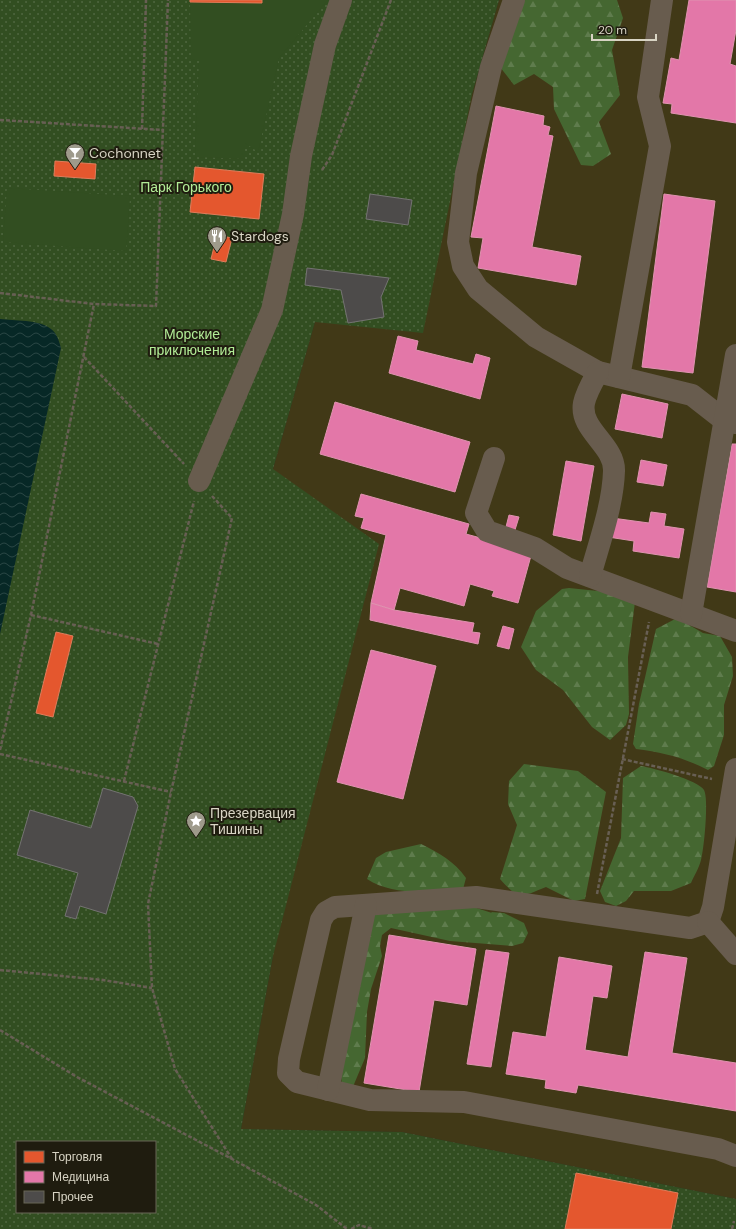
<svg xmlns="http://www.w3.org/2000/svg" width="736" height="1229" font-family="'DM Sans',sans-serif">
	<defs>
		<pattern id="forest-firs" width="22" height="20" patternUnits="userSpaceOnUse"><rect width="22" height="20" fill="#456731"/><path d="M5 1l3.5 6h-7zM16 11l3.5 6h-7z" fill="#5f7c4d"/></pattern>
		<pattern id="park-dots" width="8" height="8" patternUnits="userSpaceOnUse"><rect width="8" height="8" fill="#324e21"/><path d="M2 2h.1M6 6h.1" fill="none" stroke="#4f6740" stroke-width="1.8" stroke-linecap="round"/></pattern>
		<pattern id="water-waves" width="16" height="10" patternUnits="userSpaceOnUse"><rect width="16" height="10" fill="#072826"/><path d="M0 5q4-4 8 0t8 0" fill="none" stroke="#2a4644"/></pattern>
	</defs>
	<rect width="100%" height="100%" fill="#332f20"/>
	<path fill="#413917" d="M499,0H736V1199L402,1132L241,1129L273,956V469L315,322L472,94Z"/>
	<g fill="url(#forest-firs)">
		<path d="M519,0H617L623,18L612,50L620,95L599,122L611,154L593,166L581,165L554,109L553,87L534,74L514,85L500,67Z"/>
		<path d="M569,588L617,593L635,602L628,657L629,714L626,725L610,740L592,727L563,690L536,670L521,647L536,611L562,589Z"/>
		<path d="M677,618L703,633L720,636L732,657L733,676L724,705V735L714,766L708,770C685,758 662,752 636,749L633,744L639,704L656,629Z"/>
		<path d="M524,764L578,771L606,792L585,899L574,901L546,887C519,898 519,900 500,879L517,825L508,804L509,781Z"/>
		<path d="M641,766C653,768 698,780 704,790C709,799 704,849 701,860C699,868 694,876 691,883L671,891H634L626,901L616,906L605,902L600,891L621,838L623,778Z"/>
		<path d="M421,844C439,853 454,861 466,878L463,889C430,891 395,897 367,879L376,858L386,852Z"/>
		<path d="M464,904L492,913L491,912L504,913L524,923L528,933L523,943L512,946L450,941L391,928L382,935L380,946L382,956L371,989L367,1012L365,1058L352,1089L342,1084L339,1062L372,917L381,910Z"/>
	</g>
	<path fill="url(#park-dots)" fill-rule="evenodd" d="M0,0H499L472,94L423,333L315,322L273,469L379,544L273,956L241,1129L402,1132L736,1199V1229H0ZM17,1142H155V1212H17Z"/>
	<g fill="#324e21">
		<path d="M262,0H326V2L279,58L258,152L245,143V159L195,157L199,61L191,59L190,2L262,3Z"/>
		<path d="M7,188L130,196L126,251L3,242Z"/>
	</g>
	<path fill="url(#water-waves)" d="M0,319C14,321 39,319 51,329C57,333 59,341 61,348L0,634Z"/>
	<g fill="#e4572e" stroke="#e07c5b">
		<path d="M190,0H262V3L190,2Z"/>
		<path d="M55,161L96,164L95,179L54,176Z"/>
		<path d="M195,167L264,174L259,219L190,212Z"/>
		<path d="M217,235L232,238L226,262L211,259Z"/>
		<path d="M56,632L73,636L53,717L36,713Z"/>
		<path d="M576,1173L678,1193L671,1229H565Z"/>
	</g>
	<g fill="#e377a8" stroke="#e093b0">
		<path d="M689,0H736V30L730,64L736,66V123L671,113L672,104L663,103L671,58L679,60Z"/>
		<path d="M496,106L544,116L543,125L550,127L548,135L553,136L532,247L581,256L576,285L478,268L483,238L471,237Z"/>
		<path d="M664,194L715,201L693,373L642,367Z"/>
		<path d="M398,336L418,341L416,350L473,364L476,354L490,358L480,399L389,373Z"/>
		<path d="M622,394L668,404L662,438L615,429Z"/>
		<path d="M335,402L470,442L455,492L320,454Z"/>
		<path d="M732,444H736V592L707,587Z"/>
		<path d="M641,460L667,465L663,486L637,482Z"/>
		<path d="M566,461L594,466L581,541L553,535Z"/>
		<path d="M361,494L469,524L466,534L532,552L518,603L492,596L494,591L470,584L464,606L400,588L394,610L371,603L386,535L361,528L364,518L355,516Z"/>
		<path d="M651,512L666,514L664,526L684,529L679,558L633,551L634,541L608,537L612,518L649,523Z"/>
		<path d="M509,515L519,517L514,533L505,531Z"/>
		<path d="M371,603L394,610L474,623L472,632L480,633L478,644L370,620Z"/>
		<path d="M503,626L514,629L509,649L497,646Z"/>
		<path d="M371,650L436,666L403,799L337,782Z"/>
		<path d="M389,935L476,949L467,1005L434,1000L419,1092L364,1083Z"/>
		<path d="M486,950L509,953L491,1067L467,1064Z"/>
		<path d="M645,952L687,958L672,1053L736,1063V1111L578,1085L576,1093L545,1088L546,1080L506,1074L513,1032L546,1037L559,957L612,966L607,998L593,996L585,1050L628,1057Z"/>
	</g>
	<g fill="#4d4b4a" stroke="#747372">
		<path d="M370,194L412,200L408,225L366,219Z"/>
		<path d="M307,268L389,278L381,297L384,317L348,323L341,290L305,285Z"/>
		<path d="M103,788L133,797L138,806L106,914L80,906L76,919L65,916L78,873L17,855L30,810L91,828Z"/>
	</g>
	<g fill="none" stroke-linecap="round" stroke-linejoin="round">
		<g stroke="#685f54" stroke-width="2.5" stroke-dasharray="4 2" stroke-linecap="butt">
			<path d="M0,120L163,130"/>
			<path d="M142,129L146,0"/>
			<path d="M322,170L332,155L391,0"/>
			<path d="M0,293L94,304L156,306L168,0"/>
			<path d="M84,357L184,464"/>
			<path d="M212,496L232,518L171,792L148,904L152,988L175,1069L232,1159"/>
			<path d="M31,615L158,644"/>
			<path d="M0,750L31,615L94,304"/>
			<path d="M0,754L171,792"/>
			<path d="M622,759L712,779"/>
			<path d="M124,781L194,501"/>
			<path d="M597,894L649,622"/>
			<path d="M0,970L103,980L152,988"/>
			<path d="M0,1030L77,1077L232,1159L316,1205L347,1229"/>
			<path d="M351,1229L359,1225L373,1229"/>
			<path d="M732,1229L734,1221"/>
		</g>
		<g stroke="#685c4e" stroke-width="22">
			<path d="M514,0L491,67L466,173L458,242L463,266L478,289L536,337L598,372L692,395L724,420L736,423"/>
			<path d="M619,377L660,146L648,97L662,0"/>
			<path d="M494,458L476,513L487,531L535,548L567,568L736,631"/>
			<path d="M199,481L272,310L293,214L301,156L325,45L341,0"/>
			<path d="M590,576C599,544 613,505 614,471C615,445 579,430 584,403C586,393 593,381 598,372"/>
			<path d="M691,614L736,355"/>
			<path d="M736,769L713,907L708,922L690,928L476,897L335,907L326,912L321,920L289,1059L288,1073L297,1082L370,1100L464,1102L718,1149L736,1156"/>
			<path d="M708,922L736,954"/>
			<path d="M328,1090L366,905"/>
		</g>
	</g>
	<defs>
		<g id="bar-pin" transform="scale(1)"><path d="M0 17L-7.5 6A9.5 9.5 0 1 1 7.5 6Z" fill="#9e9a8b" stroke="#1f1c0f"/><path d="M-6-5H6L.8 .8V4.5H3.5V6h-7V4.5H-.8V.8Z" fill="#fff"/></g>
		<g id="restaurant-pin" transform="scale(1)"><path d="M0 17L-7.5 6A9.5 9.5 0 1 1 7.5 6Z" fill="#9e9a8b" stroke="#1f1c0f"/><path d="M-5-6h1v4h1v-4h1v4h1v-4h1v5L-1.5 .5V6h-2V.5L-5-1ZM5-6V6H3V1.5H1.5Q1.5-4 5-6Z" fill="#fff"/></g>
		<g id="sight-pin" transform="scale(1)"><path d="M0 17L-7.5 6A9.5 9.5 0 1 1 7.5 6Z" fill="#9e9a8b" stroke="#1f1c0f"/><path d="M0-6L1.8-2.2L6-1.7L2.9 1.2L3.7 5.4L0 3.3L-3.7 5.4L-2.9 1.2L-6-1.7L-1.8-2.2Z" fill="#fff"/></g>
	</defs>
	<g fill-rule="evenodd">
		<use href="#bar-pin" x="75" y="153"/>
		<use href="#restaurant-pin" x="217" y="236"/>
		<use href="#sight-pin" x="196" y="821"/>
	</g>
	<g text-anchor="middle" stroke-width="4" stroke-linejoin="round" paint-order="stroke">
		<g font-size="14" fill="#d8d4c4" stroke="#1f1c0f" text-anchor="start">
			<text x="89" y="158">Cochonnet</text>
			<text x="231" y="241">Stardogs</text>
			<text x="210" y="818">Презервация<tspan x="210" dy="16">Тишины</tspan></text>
		</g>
		<g font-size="14" fill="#b2ec96" stroke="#1f1c0f">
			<text x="186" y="192">Парк Горького</text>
			<text x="192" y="339">Морские<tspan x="192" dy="16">приключения</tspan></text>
		</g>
	</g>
	<rect x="16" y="1141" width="140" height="72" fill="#1f1c0f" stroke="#696657"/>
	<rect x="24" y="1151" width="20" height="12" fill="#e4572e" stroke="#696657"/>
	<text x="52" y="1161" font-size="12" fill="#d8d4c4">Торговля</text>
	<rect x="24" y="1171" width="20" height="12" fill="#e377a8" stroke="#696657"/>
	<text x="52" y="1181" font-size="12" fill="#d8d4c4">Медицина</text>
	<rect x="24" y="1191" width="20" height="12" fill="#4d4b4a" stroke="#696657"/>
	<text x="52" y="1201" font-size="12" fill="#d8d4c4">Прочее</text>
	<path d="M592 34v6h64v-6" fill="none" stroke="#d8d4c4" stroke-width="2"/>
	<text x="598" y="34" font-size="12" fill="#d8d4c4" stroke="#1f1c0f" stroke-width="3" paint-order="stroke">20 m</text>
</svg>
